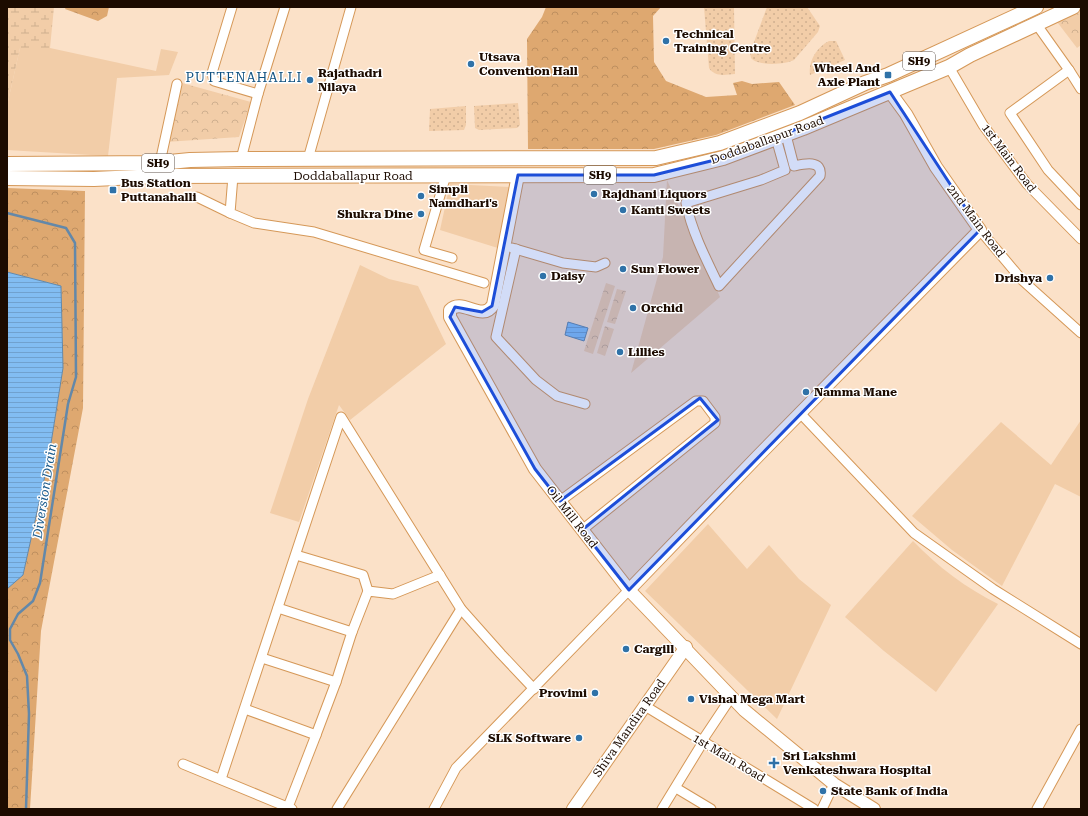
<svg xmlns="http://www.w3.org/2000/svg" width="1088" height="816" font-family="'Roboto Serif',serif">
	<defs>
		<pattern id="forest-crowns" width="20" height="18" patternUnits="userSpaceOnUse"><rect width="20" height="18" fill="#dea870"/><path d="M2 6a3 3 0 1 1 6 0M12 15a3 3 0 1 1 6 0" fill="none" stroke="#be8f5f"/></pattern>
		<pattern id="wetland-marsh" width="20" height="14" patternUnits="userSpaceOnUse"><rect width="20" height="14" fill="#f2cda8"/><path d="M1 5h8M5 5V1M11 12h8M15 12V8" fill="none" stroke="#cfaf8f"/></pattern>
		<pattern id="park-crowns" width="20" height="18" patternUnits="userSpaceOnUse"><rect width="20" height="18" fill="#f2cda8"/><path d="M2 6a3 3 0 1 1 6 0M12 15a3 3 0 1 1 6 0" fill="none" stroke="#cfaf8f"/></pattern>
		<pattern id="garden-dots" width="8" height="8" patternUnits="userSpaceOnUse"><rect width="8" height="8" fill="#f2cda8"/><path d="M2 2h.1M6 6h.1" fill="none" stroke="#cfaf8f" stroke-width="1.8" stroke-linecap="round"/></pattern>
		<pattern id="water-rules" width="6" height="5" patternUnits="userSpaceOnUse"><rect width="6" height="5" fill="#82bdf2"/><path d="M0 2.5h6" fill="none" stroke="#70a1ce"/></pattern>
	</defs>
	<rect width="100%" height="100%" fill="#fbe1c8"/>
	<g fill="#f2cda8">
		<path d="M20,48H50L156,71L161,49L178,52L169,75L117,78L108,156L7,150V106Z"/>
		<path d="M667,180L720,297L631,373L663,257Z"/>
		<path d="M450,184L510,187L501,249L440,230Z"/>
		<path d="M360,265L389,279L418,286L446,344L350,420L339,405L299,522L270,513L308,399Z"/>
		<path d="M1081,420V497L1055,484L1002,586L952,550L912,516L1001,422L1051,465Z"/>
		<path d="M708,524L747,569L769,545L799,579L831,605L777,719L645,591Z"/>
		<path d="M913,541C938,567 966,588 998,604L936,692L884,651L845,617Z"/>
	</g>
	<g fill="url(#forest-crowns)">
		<path d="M66,7H109L107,16L98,21L65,9Z"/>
		<path d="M546,7H661L653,16L654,62L666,81L706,97L737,95L733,83L742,81L752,84L779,82L795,105L716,135L654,149H528L527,39L542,17Z"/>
		<path d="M7,188L85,191L83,408L41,631L30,809H7V589L23,575L48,462L63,368L61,286L7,272Z"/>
	</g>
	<path fill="url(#wetland-marsh)" d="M7,7H54L50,48H20L7,106Z"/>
	<g fill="url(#park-crowns)">
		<path d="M1069,7H1081V45L1077,48L1051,14Z"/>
		<path d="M182,83L251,102L239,137L166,142Z"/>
		<path d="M606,283L615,286L593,354L584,351Z"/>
		<path d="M617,289L626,291L615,324L607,322Z"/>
		<path d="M605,326L614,329L605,356L597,353Z"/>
	</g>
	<g fill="url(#garden-dots)">
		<path d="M704,7H734L735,74C724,75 715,77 709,68Z"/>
		<path d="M767,7H807L820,26L818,32L794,60C785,65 757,66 751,58L750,53Z"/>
		<path d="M829,41H836L845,60L810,75C808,61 817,47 829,41Z"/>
		<path d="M518,103L520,125L517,128L479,130L475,128L474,106Z"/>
		<path d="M466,106V125L464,130L429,131L430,109Z"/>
	</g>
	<g fill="url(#water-rules)" stroke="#6388a9">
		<path d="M7,272L61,286L63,368L48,462L23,575L7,589Z"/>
		<path d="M568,322L588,328L584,341L565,335Z"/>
	</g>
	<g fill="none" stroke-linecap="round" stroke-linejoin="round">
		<path stroke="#6388a9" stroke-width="2.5" d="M7,213L66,228L75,243L76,377L68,404L40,583L33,601L18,614L10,629V640L18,654L27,676L29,714L26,809"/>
		<g stroke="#d59858" stroke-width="11">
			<g id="street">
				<path d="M232,7L212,73L214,81L258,94"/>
				<path d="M1037,25L1069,70L1081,89"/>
				<path d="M949,67L983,125L1027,184L1081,239"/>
				<path d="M1069,70L1010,113L1048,170L1081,205"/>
				<path d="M776,138L785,170L761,180L686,203C692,232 706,259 719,286L820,176C823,159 803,164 794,166L786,135"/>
				<path d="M241,159L258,94L285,7"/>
				<path d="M308,159L351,7"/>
				<path d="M159,167L177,84"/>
				<path d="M446,175L424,250L452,258"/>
				<path d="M233,176L230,213L254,223L314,232L484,283"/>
				<path d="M197,197L230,213"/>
				<path d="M980,230L1022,280L1081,333"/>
				<path d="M512,248L563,263L596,267L605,263"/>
				<path d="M516,249L496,337L536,380L557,396L585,404"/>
				<path d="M800,413L914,533L993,589L1081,644"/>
				<path d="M560,501L696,401H703L715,417V423L582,530"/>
				<path d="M296,555L363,575L368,591"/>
				<path d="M278,608L352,632L368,591L393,594L440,575"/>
				<path d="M262,658L336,682"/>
				<path d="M645,706L814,809"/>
				<path d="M245,709L316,735L336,682L352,632"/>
				<path d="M702,741L732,696"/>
				<path d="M183,764L292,809"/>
				<path d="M221,779L341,417L461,609L501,654L534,689"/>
				<path d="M676,788L711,809"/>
				<path d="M288,807L316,735"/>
				<path d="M337,809L461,609"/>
				<path d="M434,809L456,768L629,590"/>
				<path d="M662,809L703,742"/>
				<path d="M822,809L834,784"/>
				<path d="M1037,809L1081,729"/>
			</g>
		</g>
		<g stroke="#d59858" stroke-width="14">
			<g id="secondary">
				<path d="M518,175L493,305C482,323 462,297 450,310V317L535,469L629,590L744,710L834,784L874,809"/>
				<path d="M629,590L758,456L980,230L936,167L906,114L890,92"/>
				<path d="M573,809L686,647"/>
			</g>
		</g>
		<g stroke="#d59858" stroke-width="16">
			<g id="primary">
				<path d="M7,164L159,163L190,160L241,159L656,158L720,143L800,113L865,83L888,75L1036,7"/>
				<path d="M7,178L94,179L159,176L654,175L723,158L803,128L949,67L970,55L1073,7"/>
			</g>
		</g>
		<use href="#street" stroke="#fff" stroke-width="9"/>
		<use href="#secondary" stroke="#fff" stroke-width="12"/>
		<use href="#primary" stroke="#fff" stroke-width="14"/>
	</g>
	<path fill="#1d4ed8" fill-opacity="0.2" stroke="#1d4ed8" stroke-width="3" stroke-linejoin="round" d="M890,92L980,230L629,590L582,530L718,420L700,398L560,501L535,469L450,317L455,307L482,312L492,306L518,175H654L723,158Z"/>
	<g fill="#2f72a8" stroke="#fff" stroke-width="1.5">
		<circle cx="666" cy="41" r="4"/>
		<circle cx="471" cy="64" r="4"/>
		<rect x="884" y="71" width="8" height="8" rx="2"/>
		<circle cx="310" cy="80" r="4"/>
		<rect x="109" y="186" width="8" height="8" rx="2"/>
		<circle cx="594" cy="194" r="4"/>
		<circle cx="421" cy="196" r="4"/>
		<circle cx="623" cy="210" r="4"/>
		<circle cx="421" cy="214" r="4"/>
		<circle cx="623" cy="269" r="4"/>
		<circle cx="543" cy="276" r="4"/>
		<circle cx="1050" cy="278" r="4"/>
		<circle cx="633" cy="308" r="4"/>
		<circle cx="620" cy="352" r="4"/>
		<circle cx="806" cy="392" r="4"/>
		<circle cx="626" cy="649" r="4"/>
		<circle cx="595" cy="693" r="4"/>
		<circle cx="691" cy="699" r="4"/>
		<circle cx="579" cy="738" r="4"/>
		<path d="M772 757h4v4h4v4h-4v4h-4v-4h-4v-4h4z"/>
		<circle cx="823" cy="791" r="4"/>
	</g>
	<g text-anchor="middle" stroke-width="3" stroke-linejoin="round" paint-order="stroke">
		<g fill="#fff" stroke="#60544c" stroke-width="1">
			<rect x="903" y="52" width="32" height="18" rx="3"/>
			<rect x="142" y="154" width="32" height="18" rx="3"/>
			<rect x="584" y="166" width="32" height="18" rx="3"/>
		</g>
		<g font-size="11" font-weight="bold" fill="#1c0b00">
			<text x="919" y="65">SH9</text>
			<text x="158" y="167">SH9</text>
			<text x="600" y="179">SH9</text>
		</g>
		<g font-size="12" font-weight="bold" fill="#1c0b00" stroke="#fff" text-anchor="start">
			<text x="674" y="38">Technical<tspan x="674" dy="14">Training Centre</tspan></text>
			<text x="479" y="61">Utsava<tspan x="479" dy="14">Convention Hall</tspan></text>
			<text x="880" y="72" text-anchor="end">Wheel And<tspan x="880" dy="14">Axle Plant</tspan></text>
			<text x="318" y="77">Rajathadri<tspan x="318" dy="14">Nilaya</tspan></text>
			<text x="121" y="187">Bus Station<tspan x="121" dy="14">Puttanahalli</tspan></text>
			<text x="429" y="193">Simpli<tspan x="429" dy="14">Namdhari's</tspan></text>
			<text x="602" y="198">Rajdhani Liquors</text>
			<text x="631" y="214">Kanti Sweets</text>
			<text x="413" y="218" text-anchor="end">Shukra Dine</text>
			<text x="631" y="273">Sun Flower</text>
			<text x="551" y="280">Daisy</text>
			<text x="1042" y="282" text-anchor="end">Drishya</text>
			<text x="641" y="312">Orchid</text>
			<text x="628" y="356">Lillies</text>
			<text x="814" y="396">Namma Mane</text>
			<text x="634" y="653">Cargill</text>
			<text x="587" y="697" text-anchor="end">Provimi</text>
			<text x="699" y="703">Vishal Mega Mart</text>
			<text x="571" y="742" text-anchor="end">SLK Software</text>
			<text x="783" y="760">Sri Lakshmi<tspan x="783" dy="14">Venkateshwara Hospital</tspan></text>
			<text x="831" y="795">State Bank of India</text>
		</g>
		<g font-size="12" fill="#1c0b00" stroke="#fff">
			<text transform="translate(767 140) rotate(-20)" y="4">Doddaballapur Road</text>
			<text transform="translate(1009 158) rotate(53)" y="4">1st Main Road</text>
			<text x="353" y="180">Doddaballapur Road</text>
			<text transform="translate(976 221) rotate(53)" y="4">2nd Main Road</text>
			<text transform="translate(572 517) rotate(52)" y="4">Oil Mill Road</text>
			<text transform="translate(629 728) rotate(-55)" y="4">Shiva Mandira Road</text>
			<text transform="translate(729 758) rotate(31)" y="4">1st Main Road</text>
		</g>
		<g font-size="13" letter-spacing="1" fill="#115281" stroke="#fff">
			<text x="244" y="82">PUTTENAHALLI</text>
		</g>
		<g font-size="13" font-style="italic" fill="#1c5c8d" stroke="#fff">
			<text transform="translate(44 491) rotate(-81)" y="5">Diversion Drain</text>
		</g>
	</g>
	<rect width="1088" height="816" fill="none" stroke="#1c0b00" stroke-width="16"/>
</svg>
